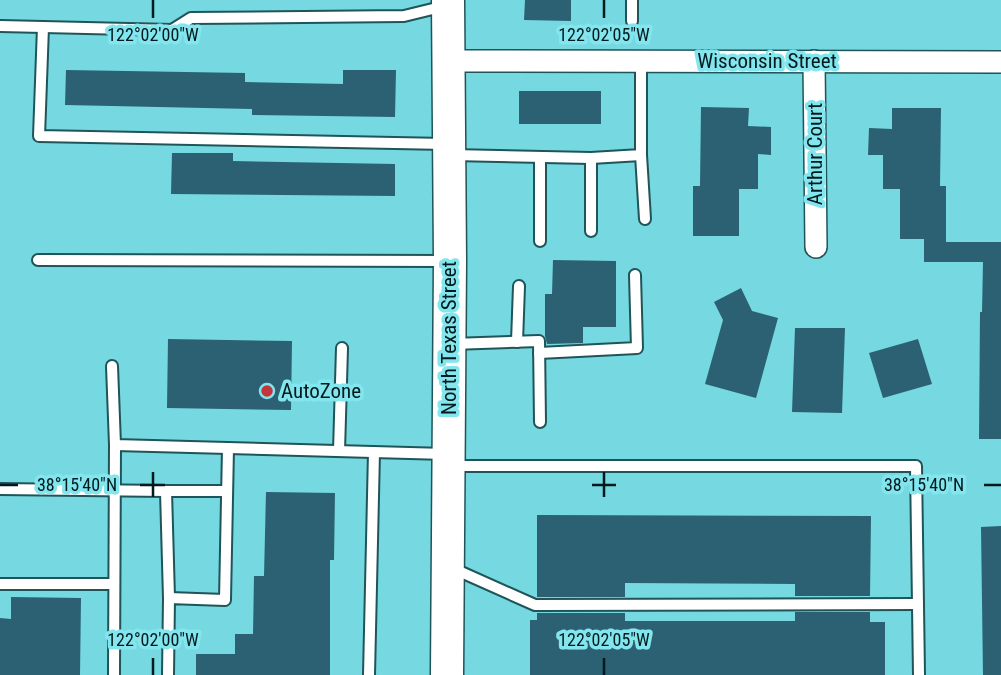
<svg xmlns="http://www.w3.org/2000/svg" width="1001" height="675" font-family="'Roboto Condensed',sans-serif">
	<rect width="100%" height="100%" fill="#76d8e0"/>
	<g fill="#2b6173">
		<path d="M525,0H571V21L524,20Z"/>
		<path d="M66,70L245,73V82L343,84V70H396L395,117L252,115V109L65,105Z"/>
		<rect x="519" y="91" width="82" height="33"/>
		<path d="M701,107L749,108L748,126L771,127V155L758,154V189H739V236H693V186H700Z"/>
		<path d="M892,108H941L940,186H946V242H1001V439H979L980,312H982L983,262H924V239H900V189H883V155H868L869,128L892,129Z"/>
		<path d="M172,153H233V161L395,164V196L171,194Z"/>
		<path d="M553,260L616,261V327H583V343L547,344L545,336V294H552Z"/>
		<path d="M741,288L752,311L778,318L756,398L705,384L723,320L714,302Z"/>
		<path d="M795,328H845L842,413L792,412Z"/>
		<path d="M168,339L292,341L291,410L167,408Z"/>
		<path d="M918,339L932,384L883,398L869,353Z"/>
		<path d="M266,492L335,493L334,560H330V675H196V654H235V634H253L254,576H264Z"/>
		<path d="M537,515L871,516L870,596H795V584L625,583V597H537Z"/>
		<path d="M1001,526V675H983L981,527Z"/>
		<path d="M11,597L81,598L80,675H0V618L11,619Z"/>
		<path d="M795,612H870V622H885V675H530V620H537V613H625V621H795Z"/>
	</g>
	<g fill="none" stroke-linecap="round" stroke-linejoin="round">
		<g stroke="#1f5458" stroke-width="14">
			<g id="lane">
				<path d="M632,0V21"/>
				<path d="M0,26L172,30L191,18L404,16L445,6"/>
				<path d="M43,27L39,136L446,144"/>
				<path d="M452,155L591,158L641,155V60"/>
				<path d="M641,155L645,219"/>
				<path d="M540,157V241"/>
				<path d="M591,231V158"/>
				<path d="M38,260L447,261"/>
				<path d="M517,342L519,286"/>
				<path d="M452,344L539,341L540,422"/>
				<path d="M539,353L637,348L635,275"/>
				<path d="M112,366L115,445L446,454"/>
				<path d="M339,451L342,348"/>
				<path d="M452,466H916L919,675"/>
				<path d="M0,489L166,491"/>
				<path d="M452,568L535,605L918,604"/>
				<path d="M0,584H114"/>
				<path d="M169,598L166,491H227"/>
				<path d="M114,675L115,445"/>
				<path d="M168,675L169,598L225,600L228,448"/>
				<path d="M369,675L374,452"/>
			</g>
		</g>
		<g stroke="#1f5458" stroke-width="24">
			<g id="street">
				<path d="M448,61L1001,62"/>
				<path d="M814,61L816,247"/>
			</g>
		</g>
		<g stroke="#1f5458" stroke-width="35">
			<path id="secondary" d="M447,675L450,261L448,0"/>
		</g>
		<use href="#lane" stroke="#fff" stroke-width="10"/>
		<use href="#street" stroke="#fff" stroke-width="21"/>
		<use href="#secondary" stroke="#fff" stroke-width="32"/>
	</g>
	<path fill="none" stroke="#001a1d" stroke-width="2.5" d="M153,0V18M604,0V18M153,472V497M604,472V497M0,485H18M140,485H165M592,485H616M984,485H1001M153,658V675M604,658V675"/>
	<circle fill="#c3343c" stroke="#83e5ed" stroke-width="2.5" cx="267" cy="391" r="7"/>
	<g text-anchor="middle" stroke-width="7" stroke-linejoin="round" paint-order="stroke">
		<g font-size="21" fill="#001a1d" stroke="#83e5ed">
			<text x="767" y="68">Wisconsin Street</text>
			<text transform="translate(815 154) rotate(-90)" y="7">Arthur Court</text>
			<text transform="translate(449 338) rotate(-90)" y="7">North Texas Street</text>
		</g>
		<g font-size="21" fill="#001a1d" stroke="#83e5ed" text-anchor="start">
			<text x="281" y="398">AutoZone</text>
		</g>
	</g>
	<g font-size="18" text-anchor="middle" fill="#001a1d" stroke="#83e5ed" stroke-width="7" stroke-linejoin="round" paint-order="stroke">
		<text x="153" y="41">122°02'00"W</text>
		<text x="604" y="41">122°02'05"W</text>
		<text x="924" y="491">38°15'40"N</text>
		<text x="77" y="491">38°15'40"N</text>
		<text x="153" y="646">122°02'00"W</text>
		<text x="604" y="646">122°02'05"W</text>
	</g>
</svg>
